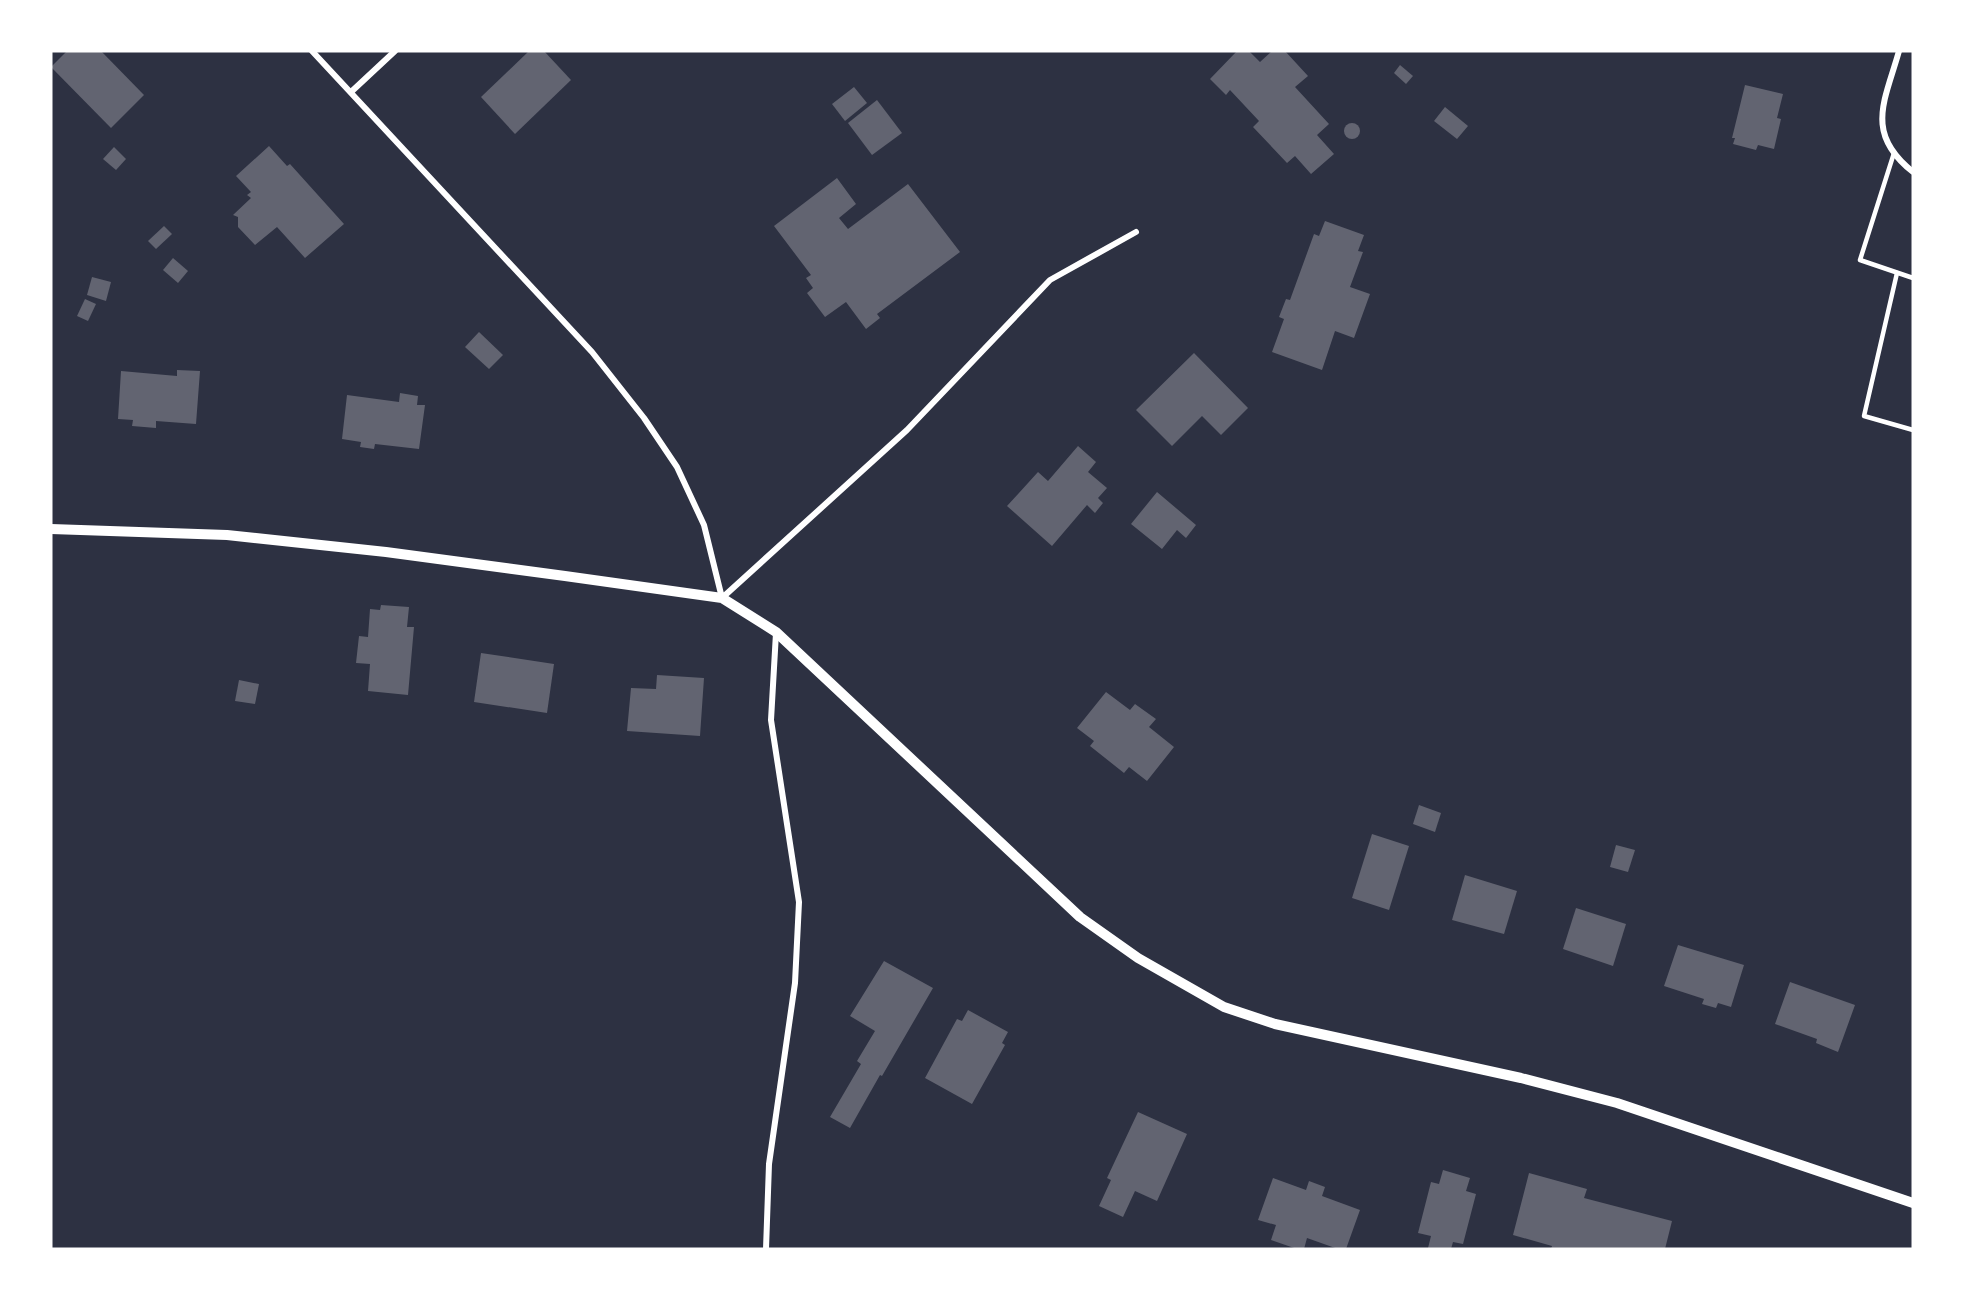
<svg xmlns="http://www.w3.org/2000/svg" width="1964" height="1300" font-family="'Work Sans',sans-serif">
	<rect width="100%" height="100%" fill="#2d3142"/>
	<g fill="#626471">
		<path d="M67,51H101L144,95L111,128L51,67Z"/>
		<path d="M529,51H544L571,80L515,134L481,97Z"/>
		<path d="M1237,51H1249L1260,62L1272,51H1285L1308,76L1295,87L1329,124L1317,135L1334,154L1311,174L1295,156L1287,163L1253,127L1259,121L1230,90L1226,95L1210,79Z"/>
		<path d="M1400,65L1413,76L1406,84L1394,73Z"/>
		<path d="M1745,85L1783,94L1777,118L1781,119L1774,149L1758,145L1756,150L1733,144L1735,138H1732Z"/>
		<path d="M854,87L867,103L845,121L832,104Z"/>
		<path d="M877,100L902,133L872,155L848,123Z"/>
		<path d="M1445,107L1468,126L1457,139L1434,121Z"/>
		<circle cx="1352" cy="131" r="8"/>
		<path d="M269,146L287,166L290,164L344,224L305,258L277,227L255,245L238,227V217L233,215L251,198L247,195L251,192L236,176Z"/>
		<path d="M114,147L126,159L116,170L103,159Z"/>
		<path d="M837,178L856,204L839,218L848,229L908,184L960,252L877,314L880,318L866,329L846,302L825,317L807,293L813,288L806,278L811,275L774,226Z"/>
		<path d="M1325,221L1364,235L1358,251L1363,252L1350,287L1370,294L1354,338L1335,331L1322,370L1272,352L1284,319L1279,317L1286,299L1290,300L1314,234L1319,236Z"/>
		<path d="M164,226L172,234L156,249L148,241Z"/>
		<path d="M173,258L188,271L178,283L163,270Z"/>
		<path d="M92,277L111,282L106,301L87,295Z"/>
		<path d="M85,299L96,304L88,321L77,316Z"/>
		<path d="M479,332L503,355L489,369L465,347Z"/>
		<path d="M1194,353L1248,408L1221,435L1202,416L1172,446L1136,410Z"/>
		<path d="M177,370L200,371L196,424L156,421V428L132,426L133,420L118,419L121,371L177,376Z"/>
		<path d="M400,393L418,396L417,405H425L419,449L375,444L374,449L360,447L361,442L342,439L347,395L399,402Z"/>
		<path d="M1078,446L1096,462L1088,472L1107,488L1098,498L1103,503L1095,513L1087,505L1052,546L1007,506L1038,472L1048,481Z"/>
		<path d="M1157,492L1196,525L1186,538L1177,530L1162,549L1131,524Z"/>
		<path d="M381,605L409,607L407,627H414L408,695L368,691L370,664L356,663L359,636L368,637L370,609L380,610Z"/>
		<path d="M481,653L554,664L547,713L474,702Z"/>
		<path d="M657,675L704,678L700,736L627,731L631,688L656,689Z"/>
		<path d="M239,680L259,684L255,704L235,701Z"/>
		<path d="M1106,692L1130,710L1135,704L1156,719L1149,727L1174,747L1147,781L1129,767L1124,773L1090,746L1094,741L1077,728Z"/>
		<path d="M1419,805L1441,813L1435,832L1413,824Z"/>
		<path d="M1372,834L1409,846L1389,910L1352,898Z"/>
		<path d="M1616,845L1635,850L1628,872L1610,867Z"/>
		<path d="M1465,875L1517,891L1504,934L1452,920Z"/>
		<path d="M1576,908L1626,924L1613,966L1563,949Z"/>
		<path d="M1678,945L1744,965L1731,1007L1718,1003L1716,1008L1702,1004L1704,999L1664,986Z"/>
		<path d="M884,961L933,988L882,1076L880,1075L850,1128L830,1117L861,1064L857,1061L875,1031L850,1016Z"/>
		<path d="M1790,982L1855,1005L1838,1052L1816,1043L1817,1039L1775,1024Z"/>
		<path d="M968,1010L1008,1032L1002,1043L1005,1045L972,1104L925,1078L957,1019L962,1021Z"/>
		<path d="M1138,1112L1187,1134L1157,1201L1135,1191L1123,1217L1099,1206L1111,1180L1107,1178Z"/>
		<path d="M1443,1170L1470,1178L1466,1191L1476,1194L1463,1244L1453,1242L1451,1249H1434L1428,1248L1431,1236L1418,1233L1431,1182L1439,1184Z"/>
		<path d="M1529,1173L1587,1189L1584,1198L1672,1221L1665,1249H1551L1552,1246L1513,1235Z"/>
		<path d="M1273,1178L1306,1190L1309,1181L1325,1187L1322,1196L1360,1210L1346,1249H1338L1307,1238L1304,1249H1297L1271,1240L1276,1225L1258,1220Z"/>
	</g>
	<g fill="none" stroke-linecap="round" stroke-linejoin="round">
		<g stroke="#fff" stroke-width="4.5">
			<path d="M1894,153L1860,260L1913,278"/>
			<path d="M1897,273L1864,416L1913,430"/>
		</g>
		<g stroke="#fff" stroke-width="6">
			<path d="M312,51L592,352L644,418L677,467L704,525L722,598L907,430L1050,280L1136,232"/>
			<path d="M1899,51C1885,101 1864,133 1913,172"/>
			<path d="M351,92L395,51"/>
			<path d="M766,1249L769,1164L795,983L799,902L771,720L776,633"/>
		</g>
		<path stroke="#fff" stroke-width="10" d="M51,529L227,535L386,552L565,576L722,598L776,632L1080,917L1138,958L1224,1007L1275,1024L1521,1078L1617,1103L1913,1203"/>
	</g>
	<rect width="1964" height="1300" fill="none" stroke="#ffffff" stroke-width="105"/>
</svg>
